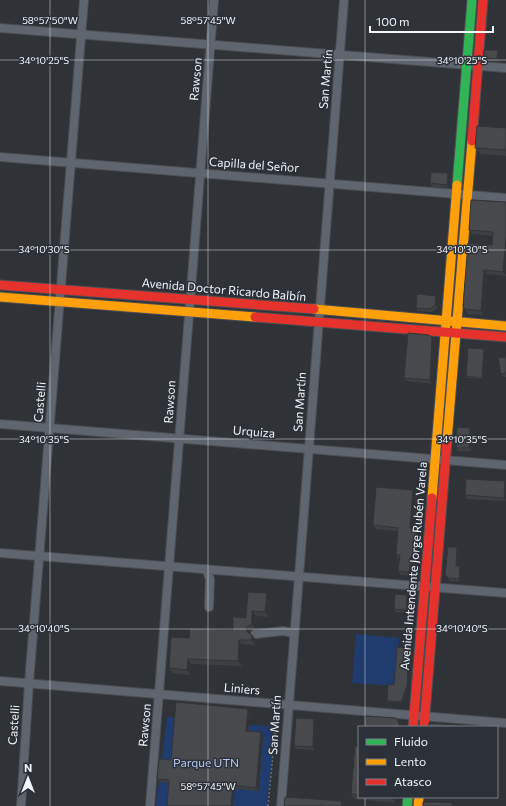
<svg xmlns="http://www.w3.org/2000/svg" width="506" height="806" font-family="Commissioner,sans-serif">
	<rect width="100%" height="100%" fill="#2f3236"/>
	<g fill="#203c6e">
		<path d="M356,634L399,638L396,686L352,683Z"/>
		<path d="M167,717L275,727L267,806H156Z"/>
	</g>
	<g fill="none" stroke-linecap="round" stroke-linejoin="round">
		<g stroke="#4b4d51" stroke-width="10">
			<g id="street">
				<path d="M0,28L506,68"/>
				<path d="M0,157L506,198"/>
				<path d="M0,424L506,465"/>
				<path d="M0,553L506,593"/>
				<path d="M206,569L210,579L209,607"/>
				<path d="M255,634L283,631L294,633"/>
				<path d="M0,681L506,723"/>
				<path d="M21,806L29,683L84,0"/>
				<path d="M150,806L214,0"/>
				<path d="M281,806L344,0"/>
			</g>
		</g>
		<g stroke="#4b4d51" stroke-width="11">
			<g id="fast">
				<path d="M457,185L472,0"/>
				<path d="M407,806L408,797"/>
			</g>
		</g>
		<g stroke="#4b4d51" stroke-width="11">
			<g id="slow">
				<path d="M0,297L255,317"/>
				<path d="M314,309L506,326"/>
				<path d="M447,441L472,141"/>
				<path d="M432,498L457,185"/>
				<path d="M418,806L419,797"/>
			</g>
		</g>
		<g stroke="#4b4d51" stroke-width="11">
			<g id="jam">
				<path d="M472,141L483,0"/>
				<path d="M0,285L314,309"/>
				<path d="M255,317L506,337"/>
				<path d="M413,727L432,498"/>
				<path d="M424,727L447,441"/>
			</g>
		</g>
		<g stroke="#6a6e75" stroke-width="1.5" stroke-dasharray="2 2" stroke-linecap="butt">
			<path d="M414,516H420"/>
			<path d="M268,806L277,712"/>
		</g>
		<use href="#street" stroke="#5f656f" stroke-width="8"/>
		<use href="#fast" stroke="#30b455" stroke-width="9"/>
		<use href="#slow" stroke="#ff9f0a" stroke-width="9"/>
		<use href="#jam" stroke="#e5322d" stroke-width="9"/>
	</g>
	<g fill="#3d3f42">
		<path d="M498,50L500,54V62L486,61L483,58Z"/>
		<path d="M506,128V156L480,154L475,148Z"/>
		<path d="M450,176L449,188L432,187L430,183Z"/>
		<path d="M506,202V276L487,274L484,315L468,314L463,306L492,245L493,236L472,234L469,230Z"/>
		<path d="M436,296L438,299V308L432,312L418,311L416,308Z"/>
		<path d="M432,338L435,342L432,384L407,381L404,378Z"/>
		<path d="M485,350L483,379L467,378L466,376Z"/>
		<path d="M506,357V377H503L501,374Z"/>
		<path d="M472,431V451H458L456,448Z"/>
		<path d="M506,482V501L467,499L465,495Z"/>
		<path d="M416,494L413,529H416L419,533L418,560H414L412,576L401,575L398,571L399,559H398L396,555L397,531L376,529L373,525Z"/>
		<path d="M459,550L457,566L461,569L460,581H450L445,574Z"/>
		<path d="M248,592L270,598L269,617L256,616L255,628L250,632V634L252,635L255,639V645L242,644V666L191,664V675L173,673L169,668L189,638L233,630L246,618Z"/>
		<path d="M409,598L408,613L396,612L394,609Z"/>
		<path d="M410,650L408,687L402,703L388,702L387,701Z"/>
		<path d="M248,709L250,712L249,731L263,735L259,791L160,782L157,779L171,760Z"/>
		<path d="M317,722L315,750L296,749L294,746Z"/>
		<path d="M359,747V797H396V803L354,799L351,794Z"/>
	</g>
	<g fill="#323336">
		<path d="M498,50L500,54V62L497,59Z"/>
		<path d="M448,173L450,176L449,188L447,185Z"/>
		<path d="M506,238V275L503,272Z"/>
		<path d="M484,270L487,274L484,315L481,311Z"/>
		<path d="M436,296L438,299V308L435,305Z"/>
		<path d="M432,338L435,342L432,384L430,380Z"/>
		<path d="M484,349L485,350L483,379L482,378Z"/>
		<path d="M470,428L472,431V451L469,448Z"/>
		<path d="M505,481L506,482V500L504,498Z"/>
		<path d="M413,490L416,494L413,532L410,528Z"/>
		<path d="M416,529L419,533L418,560L415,556Z"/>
		<path d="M457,547L459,550L457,568L456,566Z"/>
		<path d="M411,556L414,560L412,576L409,572Z"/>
		<path d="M460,566L461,569L460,581L459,579Z"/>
		<path d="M267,593L270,598L269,617L265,612Z"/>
		<path d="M407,595L409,598L408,613L406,610Z"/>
		<path d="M252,611L256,616L255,628L252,624Z"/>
		<path d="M247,627L250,632V637L247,632Z"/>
		<path d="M252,635L255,639V645L252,640Z"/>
		<path d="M239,640L242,644V666L238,661Z"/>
		<path d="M409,648L410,650L408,687L402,703L401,702Z"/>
		<path d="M188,659L191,664V675L187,670Z"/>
		<path d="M248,709L250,712L248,734L246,731Z"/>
		<path d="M314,719L317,722L315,750L313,747Z"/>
		<path d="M261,732L263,735L259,791L256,788Z"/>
		<path d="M233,785L235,789L233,806H231Z"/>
		<path d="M392,797H396V803L392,798Z"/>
		<path d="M342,801L345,806H341Z"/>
	</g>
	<g fill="#47494d" stroke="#323336">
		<path d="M484,50H498L497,59L483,58Z"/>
		<path d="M477,126L506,128V150L475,148Z"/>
		<path d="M431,172L448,173L447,185L430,183Z"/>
		<path d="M471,200L506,202V238L503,272L484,270L481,311L465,309L463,306L468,243L492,245L493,232L469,230Z"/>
		<path d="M417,294L436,296L435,305L430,309L416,308Z"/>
		<path d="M408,333L429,335L432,338L430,380L404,378Z"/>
		<path d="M468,348L484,349L482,378L466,376Z"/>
		<path d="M506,357V373L501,374L498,358Z"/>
		<path d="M457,427L470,428L469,448H456Z"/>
		<path d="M466,479L505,481L504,498L465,495Z"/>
		<path d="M376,487L413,490L410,528L416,529L415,556H411L409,572L398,571L400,555H396L398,528L373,525Z"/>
		<path d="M448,547H457L456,566H460L459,579L448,578L445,574Z"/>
		<path d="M248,592L267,593L265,612L252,611V624L247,627V632L252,635V640H239L238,661L188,659L187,670L169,668L171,637L189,638L190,628L233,630V617L246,618Z"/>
		<path d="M395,594L407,595L406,610L394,609Z"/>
		<path d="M397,647L409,648L407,686L401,702L387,701L388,684L394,685Z"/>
		<path d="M176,702L248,709L246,731L261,732L256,788L233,785L231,806H167L169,780L157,779L159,759L171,760Z"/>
		<path d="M365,716L396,718L399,723V727H364Z"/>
		<path d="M296,718L314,719L313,747L294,746Z"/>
		<path d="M429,723L458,725V727H429Z"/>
		<path d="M355,746L359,747V795L351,794Z"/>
		<path d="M285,797L342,801L341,806H284Z"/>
		<path d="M423,802L452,803V806H423Z"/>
	</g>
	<path fill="none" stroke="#f2f5fa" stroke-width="1" stroke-opacity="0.45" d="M50,0V806M208,0V806M365,0V727M0,60H506M0,250H506M0,439H506M0,629H506M365,797V806"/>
	<g text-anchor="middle" stroke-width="3" stroke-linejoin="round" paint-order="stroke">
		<g font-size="12" fill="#f2f5fa" stroke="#2c3139">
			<text transform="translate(196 79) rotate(-85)" y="4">Rawson</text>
			<text transform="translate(326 79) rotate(-85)" y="4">San Martín</text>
			<text transform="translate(254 165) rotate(4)" y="4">Capilla del Señor</text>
			<text transform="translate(224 290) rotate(5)" y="4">Avenida Doctor Ricardo Balbín</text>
			<text transform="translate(40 402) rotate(-85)" y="4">Castelli</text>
			<text transform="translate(170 402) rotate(-86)" y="4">Rawson</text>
			<text transform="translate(300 402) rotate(-86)" y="4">San Martín</text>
			<text transform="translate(254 432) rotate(5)" y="4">Urquiza</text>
			<text transform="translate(414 566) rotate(-85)" y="4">Avenida Intendente Jorge Rubén Varela</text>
			<text transform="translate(242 689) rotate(5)" y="4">Liniers</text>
			<text transform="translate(14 725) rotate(-86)" y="4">Castelli</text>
			<text transform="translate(145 725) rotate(-85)" y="4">Rawson</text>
			<text transform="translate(275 725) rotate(-86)" y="4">San Martín</text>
		</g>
		<g font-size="12" fill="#b2c8ef" stroke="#2c3139">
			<text x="206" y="767">Parque UTN</text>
		</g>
	</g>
	<g font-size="10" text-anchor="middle" fill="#f2f5fa" stroke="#2c3139" stroke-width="3" stroke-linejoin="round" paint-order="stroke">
		<text x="50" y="24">58°57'50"W</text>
		<text x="208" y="24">58°57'45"W</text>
		<text x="44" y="64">34°10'25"S</text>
		<text x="462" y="64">34°10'25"S</text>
		<text x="44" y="253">34°10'30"S</text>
		<text x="462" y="253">34°10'30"S</text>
		<text x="44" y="443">34°10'35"S</text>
		<text x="462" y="443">34°10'35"S</text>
		<text x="44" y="632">34°10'40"S</text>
		<text x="462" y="632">34°10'40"S</text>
		<text x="208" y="790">58°57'45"W</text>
	</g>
	<rect x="358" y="726" width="140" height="72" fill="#2c3139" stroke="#7b7f86"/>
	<rect x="366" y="739" width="20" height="6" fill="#30b455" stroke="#7b7f86"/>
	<text x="394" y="746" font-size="12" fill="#f2f5fa">Fluido</text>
	<rect x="366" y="759" width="20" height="6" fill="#ff9f0a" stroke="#7b7f86"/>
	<text x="394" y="766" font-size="12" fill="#f2f5fa">Lento</text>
	<rect x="366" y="779" width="20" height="6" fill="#e5322d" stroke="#7b7f86"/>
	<text x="394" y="786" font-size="12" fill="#f2f5fa">Atasco</text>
	<g transform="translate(28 778)" stroke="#2c3139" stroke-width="3" paint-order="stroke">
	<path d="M0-3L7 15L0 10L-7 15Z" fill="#f2f5fa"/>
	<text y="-6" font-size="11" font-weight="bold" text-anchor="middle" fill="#f2f5fa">N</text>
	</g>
	<path d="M370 26v6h123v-6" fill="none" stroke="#f2f5fa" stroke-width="2"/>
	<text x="376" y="26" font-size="12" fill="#f2f5fa" stroke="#2c3139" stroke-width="3" paint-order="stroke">100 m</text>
</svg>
